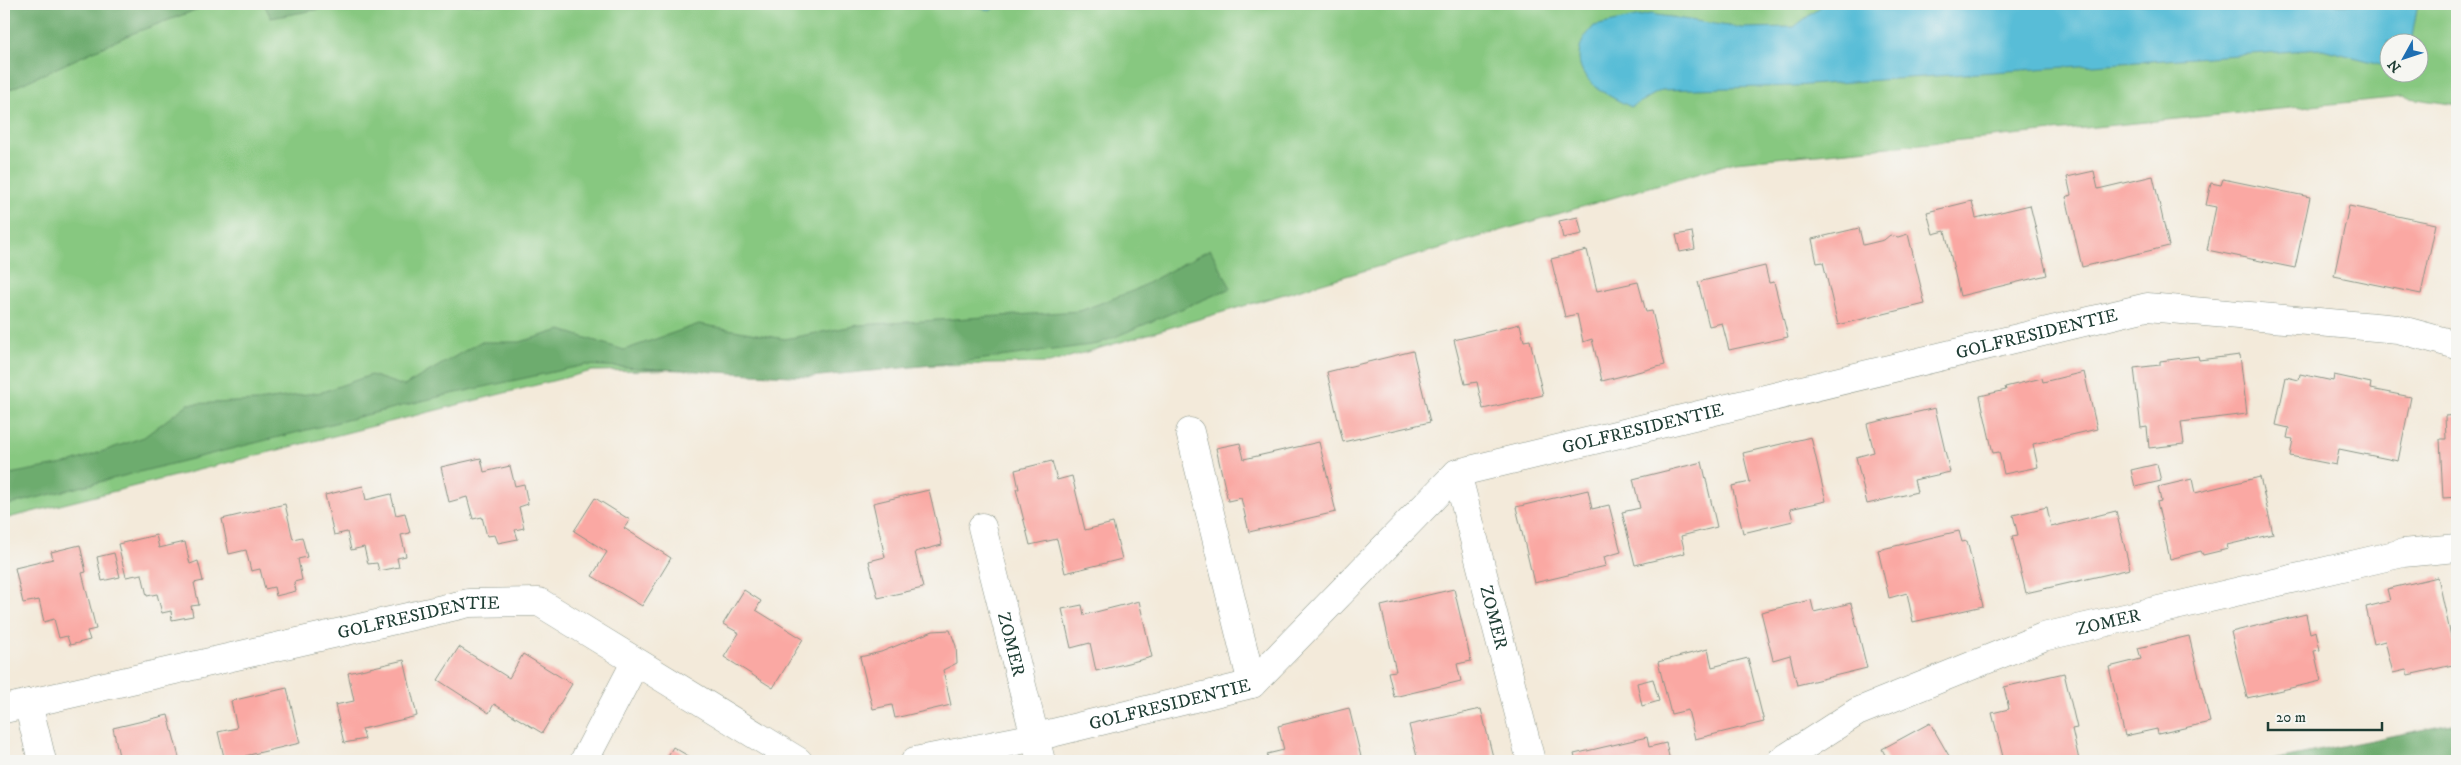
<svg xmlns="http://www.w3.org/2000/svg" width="2461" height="765" font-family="'IM FELL DW Pica',serif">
	<rect width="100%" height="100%" fill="#f6f6f2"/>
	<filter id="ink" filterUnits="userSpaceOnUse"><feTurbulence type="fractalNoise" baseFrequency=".02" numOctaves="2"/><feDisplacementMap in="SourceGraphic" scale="10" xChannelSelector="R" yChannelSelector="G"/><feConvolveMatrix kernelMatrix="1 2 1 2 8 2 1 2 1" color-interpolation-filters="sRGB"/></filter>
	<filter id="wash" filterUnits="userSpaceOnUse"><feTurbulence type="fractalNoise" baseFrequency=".0096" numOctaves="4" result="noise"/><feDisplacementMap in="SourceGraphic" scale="20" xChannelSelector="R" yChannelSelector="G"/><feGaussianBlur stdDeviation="1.12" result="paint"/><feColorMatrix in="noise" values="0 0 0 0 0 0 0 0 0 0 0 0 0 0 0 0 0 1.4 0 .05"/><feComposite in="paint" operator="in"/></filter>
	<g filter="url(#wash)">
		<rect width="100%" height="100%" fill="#f3eada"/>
		<path fill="#87c880" stroke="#53825a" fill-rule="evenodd" d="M4,4H2457V105L2403,97L1735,162L1049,363L592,371L4,519ZM2388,42H2418V72H2388Z"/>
		<g fill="#6dac6e" stroke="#467451">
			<path d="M4,4H212L131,34L4,92Z"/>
			<path d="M264,4H348L271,18Z"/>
			<path d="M1210,249L1231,288L1098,344L962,362L810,377L585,365L438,397L4,506V475L69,463L144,437L188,404L257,401L322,392L371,375L404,386L480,342H520L561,330L624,350L699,324L785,339L859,325L1080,311L1135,290Z"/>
			<path d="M2451,724H2457V761H2268Z"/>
		</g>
		<g fill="#59bdd7" stroke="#3c7d86">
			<path d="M953,4H1001L991,10Z"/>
			<path d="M1824,4H2418L2411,42H2388V66L2322,49L1794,86L1662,90L1631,107C1607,95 1570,79 1581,45C1583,38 1590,31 1594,26L1650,14L1741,28L1794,27Z"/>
		</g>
		<g id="blocks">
			<g fill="#faa8a3">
				<path d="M2094,171L2098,189L2153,176L2169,246L2082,267L2066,197L2071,195L2067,177Z"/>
				<path d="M2223,179L2310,197L2295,268L2207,250L2216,207L2206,205L2211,183L2221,185Z"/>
				<path d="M1972,201L1976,218L2030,205L2047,275L1960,296L1945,231L1933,234L1927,212Z"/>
				<path d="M2349,206L2436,224L2421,294L2334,276Z"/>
				<path d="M1578,217L1582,234L1563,238L1559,221Z"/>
				<path d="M1859,228L1863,245L1884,240L1890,235L1898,237L1908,234L1925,304L1838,325L1823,262L1817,263L1812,239Z"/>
				<path d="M1692,232L1695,249L1680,252L1676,235Z"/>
				<path d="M1587,250L1597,291L1638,282L1646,312L1652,311L1665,365L1602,381L1592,339L1583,342L1577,314L1565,317L1551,259Z"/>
				<path d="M1765,266L1769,283L1774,282L1788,337L1729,350L1722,323L1709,326L1698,282Z"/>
				<path d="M1520,324L1524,341L1530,340L1543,395L1483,409L1477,382L1465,384L1454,340Z"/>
				<path d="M1413,351L1430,422L1343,442L1327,372Z"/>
				<path d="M2240,355L2247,414L2181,422L2184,444L2149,448L2147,427L2141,428L2134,368L2160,365V361L2198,356L2199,360Z"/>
				<path d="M2084,372L2097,429L2033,444L2038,467L2004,474L1999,452L1993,453L1980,396L2006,390L2005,387L2042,378L2043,382Z"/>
				<path d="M2300,374L2333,381L2334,375L2371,383L2370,389L2411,397L2398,461L2339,449L2336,465L2290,456L2293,439L2287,438L2289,428L2276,425L2286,377L2299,380Z"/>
				<path d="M1935,408L1950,472L1914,480L1917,492L1867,504L1856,457L1874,452L1867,424Z"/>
				<path d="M2457,415V497L2443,498L2440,439H2446L2445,416Z"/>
				<path d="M1811,437L1826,501L1790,509L1793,521L1743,533L1732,486L1750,482L1743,453Z"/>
				<path d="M1319,442L1336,512L1249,532L1241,498L1228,501L1216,448L1240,443L1244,459Z"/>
				<path d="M481,458L484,472L510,466L515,486L524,484L528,504L519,507L524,528L515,530L518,539L498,543L495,535L487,536L482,517L473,519L467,497L449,502L441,467Z"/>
				<path d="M1052,461L1057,480L1072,476L1085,530L1113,523L1122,559L1065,573L1057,539L1030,545L1016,489H1019L1015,470Z"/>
				<path d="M1702,462L1717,527L1681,536L1685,553L1635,565L1622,512L1640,508L1633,479Z"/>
				<path d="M2157,464L2161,481L2135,487L2131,470Z"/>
				<path d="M2260,477L2273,534L2227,545L2228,549L2203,555L2201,551L2170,559L2157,502L2161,501L2158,487L2192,479L2195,493Z"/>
				<path d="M363,486L366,500L391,494L396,515L405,513L410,533L401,535L406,556L397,558L399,567L379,571L377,563L368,564L364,547L351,550L347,532L334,535L325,495Z"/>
				<path d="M929,490L942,545L915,552L923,588L878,598L869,561L885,557L873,503Z"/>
				<path d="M1588,490L1592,509L1609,505L1621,552L1604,557L1606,566L1534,583L1516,507Z"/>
				<path d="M595,498L630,520L624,528L671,558L642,606L592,576L607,552L574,531Z"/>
				<path d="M285,504L293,539L302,537L307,557L298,559L302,580L294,582L296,591L276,596L274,587L265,589L260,569L251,571L246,550L229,554L222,519Z"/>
				<path d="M2047,507L2051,527L2116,511L2130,569L2026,593L2012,536L2018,535L2013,515Z"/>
				<path d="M1959,531L1962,542L1967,541L1983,606L1913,622L1907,593L1889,598L1878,550Z"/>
				<path d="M156,535L159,548L185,542L190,564L198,561L203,581L194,583L199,605L191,606L193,616L172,620L171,611L162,613L157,594L147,596L142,574L126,577L118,544Z"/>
				<path d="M80,545L86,572L82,573L96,629L87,631L90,640L70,645L67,636L59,638L54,619L44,622L39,600L23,603L15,568L53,559L51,552Z"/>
				<path d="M114,553L120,577L102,581L97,557Z"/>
				<path d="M2438,577L2457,664L2408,675L2406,670L2393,673L2385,641L2374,644L2366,607L2390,601L2387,589Z"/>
				<path d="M1454,589L1471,661L1457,664L1461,681L1394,697L1388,672L1396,671L1381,606Z"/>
				<path d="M744,590L761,601L756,610L803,639L773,688L724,657L739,633L723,624Z"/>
				<path d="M1811,600L1814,612L1851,603L1867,668L1797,685L1790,655L1773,660L1761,612Z"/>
				<path d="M1139,601L1152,657L1096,671L1090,643L1071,648L1062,609L1082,605L1084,615Z"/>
				<path d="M2306,614L2310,633L2316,631L2320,650L2314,651L2321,681L2247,698L2231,632Z"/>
				<path d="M950,630L956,646L957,663L943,670L951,705L895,718L892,705L873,709L860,657L881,652L933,631Z"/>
				<path d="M2189,636L2210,722L2158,734L2157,729L2125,736L2109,667L2141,659L2138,648Z"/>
				<path d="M459,647L509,678L523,654L572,684L542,733L494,704L489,713L438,680Z"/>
				<path d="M1708,649L1712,667L1748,658L1764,722L1695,739L1688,710L1671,714L1658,662Z"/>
				<path d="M404,660L417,716L362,729L365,739L344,743L335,705L354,701L348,673Z"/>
				<path d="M2064,673L2077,728L2072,729L2079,760L2027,761L2026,758L2004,761L1992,713L2009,709L2004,687Z"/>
				<path d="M1653,679L1659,701L1642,706L1637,683Z"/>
				<path d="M287,688L300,743L245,756L246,761H225L218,732L237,728L231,701Z"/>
				<path d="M1349,708L1362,761H1269L1267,754L1284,750L1278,726Z"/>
				<path d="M1481,709L1494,761H1418L1409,725Z"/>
				<path d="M168,715L180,761H99L119,756L113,728Z"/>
				<path d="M1930,723L1952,761H1888L1882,749Z"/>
				<path d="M1647,737L1649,747L1666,743L1670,761H1576L1574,754Z"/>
				<path d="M673,747L697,761H665Z"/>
				<path d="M1176,757L1177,761H1162Z"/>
			</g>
		</g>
	</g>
	<g filter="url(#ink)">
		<use href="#blocks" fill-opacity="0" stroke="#899487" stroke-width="1"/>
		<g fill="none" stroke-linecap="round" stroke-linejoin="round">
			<g stroke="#899487" stroke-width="29">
				<g id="minor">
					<path d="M1190,432L1252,684"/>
					<path id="s1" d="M1457,473L1531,761"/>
					<path id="s2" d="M982,527L1041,761"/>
					<path d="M28,703L42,761"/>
					<path id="s3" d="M4,709L469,603L539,602L798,761"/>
					<path d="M584,761L635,663"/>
					<path id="s4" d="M915,761L1036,737L1252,684L1457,473L2147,307L2398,329L2457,345"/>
					<path id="s5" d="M1781,761L1857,712L2043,637L2403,553L2457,548"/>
				</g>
			</g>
			<use href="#minor" stroke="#fff" stroke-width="28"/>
		</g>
	</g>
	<g text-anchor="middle" stroke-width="4.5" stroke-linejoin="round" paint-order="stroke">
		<g font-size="18" fill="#1f3d34" stroke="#f6f6f2">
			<text dy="6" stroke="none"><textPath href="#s4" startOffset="1236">GOLFRESIDENTIE</textPath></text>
			<text dy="6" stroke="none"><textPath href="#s4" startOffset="831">GOLFRESIDENTIE</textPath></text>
			<text dy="6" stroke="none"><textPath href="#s1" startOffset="149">ZOMER</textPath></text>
			<text dy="6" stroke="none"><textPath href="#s3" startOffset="425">GOLFRESIDENTIE</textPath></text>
			<text dy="6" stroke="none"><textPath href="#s5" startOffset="358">ZOMER</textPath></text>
			<text dy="6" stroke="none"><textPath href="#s2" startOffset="121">ZOMER</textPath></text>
			<text dy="6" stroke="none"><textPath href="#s4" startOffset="261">GOLFRESIDENTIE</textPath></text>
		</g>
	</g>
	<rect width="2461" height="765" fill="none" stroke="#f6f6f2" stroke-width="20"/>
	<g transform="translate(2404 58) rotate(230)"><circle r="24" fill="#f6f6f2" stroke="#a0aca6"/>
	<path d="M0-4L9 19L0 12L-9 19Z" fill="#1f6fb2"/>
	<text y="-8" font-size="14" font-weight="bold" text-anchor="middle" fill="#1f3d34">N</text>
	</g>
	<path d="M2268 722v8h114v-8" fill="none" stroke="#1f3d34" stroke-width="2.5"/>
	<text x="2276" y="722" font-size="15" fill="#1f3d34" stroke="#f6f6f2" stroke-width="4" paint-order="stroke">20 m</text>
</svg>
